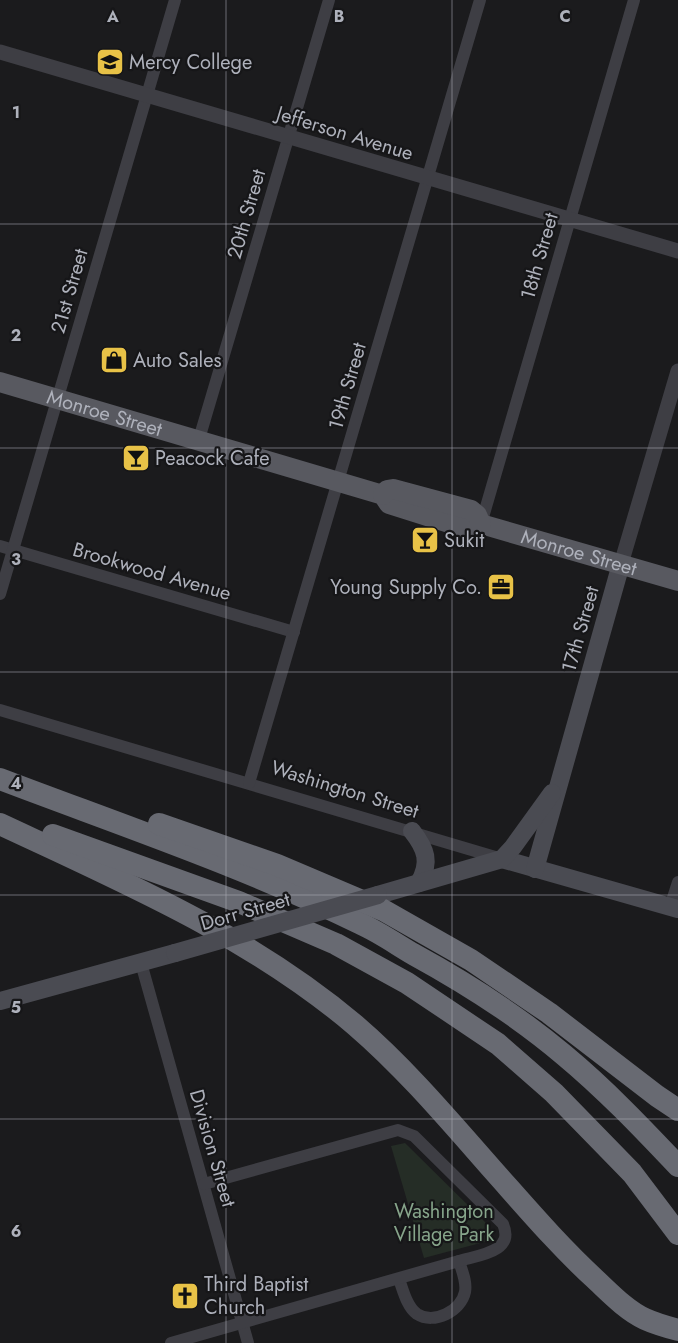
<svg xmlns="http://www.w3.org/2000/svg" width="678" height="1343" font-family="Jost,sans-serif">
	<rect width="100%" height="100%" fill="#1b1b1d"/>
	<path fill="#252d26" d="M405,1143L490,1227L492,1235L488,1241L424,1258L391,1146Z"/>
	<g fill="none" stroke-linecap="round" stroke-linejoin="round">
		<g stroke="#3e3e44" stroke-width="12">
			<path d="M199,439L329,0"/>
			<path d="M481,524L634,0"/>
			<path d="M0,546L294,632"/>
			<path d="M0,594L175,0"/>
			<path d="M0,710L502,859"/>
			<path d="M249,783L480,0"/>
			<path d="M670,907L678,882"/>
			<path d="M141,963L248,1343"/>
			<path d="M399,1279C403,1290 407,1307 417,1314C434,1325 461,1311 465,1292C467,1282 462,1271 459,1261"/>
			<path d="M171,1343L459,1261C479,1255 515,1252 503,1224L414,1136L398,1130L204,1184"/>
		</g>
		<g stroke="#3e3e44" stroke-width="15">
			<path d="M0,52L678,251"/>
			<path d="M621,564L678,371"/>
		</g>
		<g stroke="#4a4b52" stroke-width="18">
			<path d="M412,831C426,849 431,862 419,883"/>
			<path d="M502,859L678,909"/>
			<path d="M535,869L621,564"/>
			<path d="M378,895L502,859L513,847L552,793"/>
			<path d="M0,1001L175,953"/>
		</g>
		<g stroke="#585960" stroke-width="20">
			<path id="s1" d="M0,382L383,495L389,504L468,529L481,524L678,581"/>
			<path d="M383,495L387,490L393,489L471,510L477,515L481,524"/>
		</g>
		<g stroke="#686a72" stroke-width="22">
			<path d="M0,779C121,825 246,867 361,924C379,932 396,944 413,954C466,983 518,1016 564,1055C605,1089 642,1128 678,1166"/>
			<path d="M0,824C124,882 250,936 355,1025C405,1068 448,1119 492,1169C525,1206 558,1245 595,1279C610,1293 626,1310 645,1319C656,1324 667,1327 678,1330"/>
			<path d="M159,824L277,865L383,910L471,960L549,1013L657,1096L678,1110"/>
			<path d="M53,835L239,902L285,922L336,944L407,983L498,1044L554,1093L632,1173L678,1234"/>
		</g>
		<path stroke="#4a4b52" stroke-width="18" d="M175,953L378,895"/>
	</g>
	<path fill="none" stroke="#aeb1bb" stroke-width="1" stroke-opacity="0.55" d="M226,0V1343M452,0V1343M0,224H678M0,448H678M0,672H678M0,895H678M0,1119H678"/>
	<defs>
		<g id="university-square" transform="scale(1.4375)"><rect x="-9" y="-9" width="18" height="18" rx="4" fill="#e8c247" stroke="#161618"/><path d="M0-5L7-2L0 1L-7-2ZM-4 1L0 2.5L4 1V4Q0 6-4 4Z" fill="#111"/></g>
		<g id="shop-square" transform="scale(1.4375)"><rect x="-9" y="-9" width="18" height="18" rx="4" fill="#e8c247" stroke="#161618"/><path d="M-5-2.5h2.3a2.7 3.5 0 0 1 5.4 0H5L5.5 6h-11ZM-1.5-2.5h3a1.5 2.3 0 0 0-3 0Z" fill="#111"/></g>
		<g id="bar-square" transform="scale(1.4375)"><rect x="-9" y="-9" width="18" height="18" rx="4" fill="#e8c247" stroke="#161618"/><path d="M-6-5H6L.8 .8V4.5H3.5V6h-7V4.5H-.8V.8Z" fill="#111"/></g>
		<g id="office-square" transform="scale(1.4375)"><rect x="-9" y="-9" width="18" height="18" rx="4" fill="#e8c247" stroke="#161618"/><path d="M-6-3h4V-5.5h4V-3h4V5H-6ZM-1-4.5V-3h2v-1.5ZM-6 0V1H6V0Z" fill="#111"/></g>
		<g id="church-square" transform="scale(1.4375)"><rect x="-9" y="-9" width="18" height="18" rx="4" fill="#e8c247" stroke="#161618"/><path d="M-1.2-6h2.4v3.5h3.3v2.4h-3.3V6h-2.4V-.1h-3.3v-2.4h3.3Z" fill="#111"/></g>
	</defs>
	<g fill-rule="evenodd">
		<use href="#university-square" x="110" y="62"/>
		<use href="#shop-square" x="114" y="360"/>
		<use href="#bar-square" x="136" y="458"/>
		<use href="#bar-square" x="425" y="540"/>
		<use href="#office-square" x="501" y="587"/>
		<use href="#church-square" x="185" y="1296"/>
	</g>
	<g text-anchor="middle" stroke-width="4.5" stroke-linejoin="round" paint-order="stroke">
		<g font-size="20" fill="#aeb1bb" stroke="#161618" text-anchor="start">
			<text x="129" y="69">Mercy College</text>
			<text x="133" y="367">Auto Sales</text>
			<text x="155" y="465">Peacock Cafe</text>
			<text x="444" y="547">Sukit</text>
			<text x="482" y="594" text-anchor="end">Young Supply Co.</text>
			<text x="204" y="1291">Third Baptist<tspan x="204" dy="23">Church</tspan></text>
		</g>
		<g font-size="20" fill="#aeb1bb" stroke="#161618">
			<text transform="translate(345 133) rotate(17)" y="7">Jefferson Avenue</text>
			<text transform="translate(246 214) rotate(-74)" y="7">20th Street</text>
			<text transform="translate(539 256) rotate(-74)" y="7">18th Street</text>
			<text transform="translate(69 291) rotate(-74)" y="7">21st Street</text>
			<text transform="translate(347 386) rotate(-74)" y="7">19th Street</text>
			<text dy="7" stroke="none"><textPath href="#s1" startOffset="109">Monroe Street</textPath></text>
			<text dy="7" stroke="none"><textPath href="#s1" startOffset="609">Monroe Street</textPath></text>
			<text transform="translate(152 571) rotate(16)" y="7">Brookwood Avenue</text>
			<text transform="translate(580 629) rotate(-74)" y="7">17th Street</text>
			<text transform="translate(345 789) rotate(17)" y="7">Washington Street</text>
			<text transform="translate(245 911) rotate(-16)" y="7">Dorr Street</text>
			<text transform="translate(213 1148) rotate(74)" y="7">Division Street</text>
		</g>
		<g font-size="20" fill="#87a58b" stroke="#161618">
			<text x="444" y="1218">Washington<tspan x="444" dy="23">Village Park</tspan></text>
		</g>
	</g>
	<g font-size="16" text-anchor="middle" font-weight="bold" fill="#aeb1bb" stroke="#161618" stroke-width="4.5" stroke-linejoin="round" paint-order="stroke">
		<text x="113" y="22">A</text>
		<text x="339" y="22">B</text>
		<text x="565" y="22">C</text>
		<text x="16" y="118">1</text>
		<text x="16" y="341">2</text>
		<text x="16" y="565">3</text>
		<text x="16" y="789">4</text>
		<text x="16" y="1013">5</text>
		<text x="16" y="1237">6</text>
	</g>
</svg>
